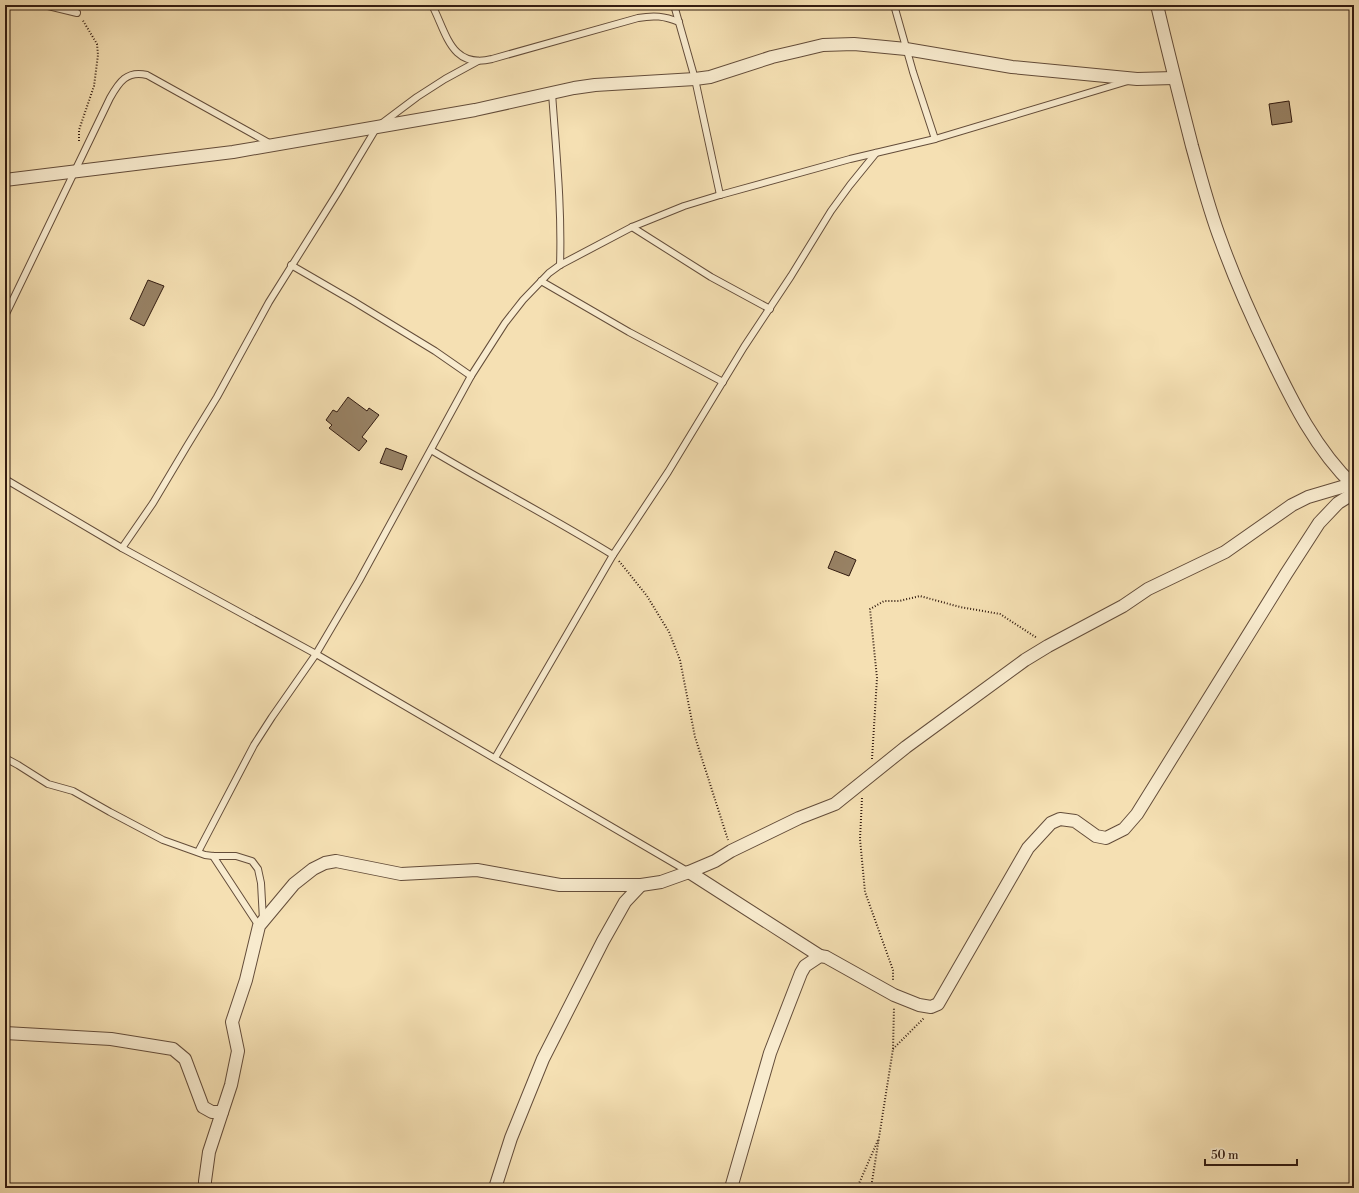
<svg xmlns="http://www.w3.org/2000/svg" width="1359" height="1193" font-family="'Libre Bodoni',serif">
	<rect width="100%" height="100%" fill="#f5e0b3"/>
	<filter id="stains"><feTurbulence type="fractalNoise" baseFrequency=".005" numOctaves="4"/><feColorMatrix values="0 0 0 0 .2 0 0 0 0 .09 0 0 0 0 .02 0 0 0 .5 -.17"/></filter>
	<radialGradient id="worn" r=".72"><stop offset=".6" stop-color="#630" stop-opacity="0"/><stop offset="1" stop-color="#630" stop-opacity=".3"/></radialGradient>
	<g fill="#988265" stroke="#331c11">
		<path d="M1289,101L1292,122L1272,125L1269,104Z"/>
		<path d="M148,280L164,286L144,326L130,319Z"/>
		<path d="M348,397L367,411L369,408L379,415L362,437L367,441L359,451L329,428L332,425L326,420L333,410L337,412Z"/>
		<path d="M386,448L407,456L402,470L380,463Z"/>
		<path d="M835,551L856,560L849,576L828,568Z"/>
	</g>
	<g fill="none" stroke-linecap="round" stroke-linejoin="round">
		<g stroke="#644d3a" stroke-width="8">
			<g id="lane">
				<path d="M44,5L77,13"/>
				<path d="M432,5C447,34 451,69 492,59L638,18C654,15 664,16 679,22"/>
				<path d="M674,5L695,79L720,195"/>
				<path d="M894,5L913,72L935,139"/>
				<path d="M552,93C556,150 562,207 560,265"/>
				<path d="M632,227L711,277L770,309"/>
				<path d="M291,265L353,301L435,351L471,376"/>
				<path d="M541,281L629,332L723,382"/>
				<path d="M5,316L110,98C119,82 127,70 147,75L271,144"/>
				<path d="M431,450C491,486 553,518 613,555"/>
				<path d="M5,479L122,548L316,654L689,872"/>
				<path d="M122,548L153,503L187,446L217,397L269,302L338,192L377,127L417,97L445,79L478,61"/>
				<path d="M5,758L18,765L48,784L73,791L110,812L163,840L205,855L213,856H236L252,861L258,869L261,883L263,920"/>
				<path d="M495,758L613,555L668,472L744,347L791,276L831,211L850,185L876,153"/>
				<path d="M198,852L254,745L272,717L316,654L359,581L471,376L505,323L523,300L549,273L560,265L632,227L684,206L720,195L850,159L935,139L1128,81"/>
				<path d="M213,856L259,926"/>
			</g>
		</g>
		<g stroke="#644d3a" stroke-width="14">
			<g id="street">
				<path d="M1157,5C1168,52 1180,99 1192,146C1201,178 1209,210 1221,241C1235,280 1252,318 1270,355C1292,401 1316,450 1354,486"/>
				<path d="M5,180L233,152L475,110L574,88L595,85L695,79L710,77L772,57L798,51L823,45L854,44L906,49L1012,67L1137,79L1174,78"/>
				<path d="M689,872L820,956"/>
				<path d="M5,1033L111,1039L173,1049L185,1059L203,1107L212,1112H222"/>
				<path d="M205,1188V1181L209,1152L231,1085L238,1051L232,1022L246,980L259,926L294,884L313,869L325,863L336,861L401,874L477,870L560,885H641L661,882L689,872L715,861L731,851L799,818L835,804L906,747L1025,660L1048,646L1123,606L1148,589L1225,552L1292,505L1308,497L1352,484"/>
				<path d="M495,1188L511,1138L543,1059L603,941L625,902L641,885"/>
				<path d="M731,1188L770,1053L801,973L805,966L820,956L826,957L894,995L919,1005L931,1007L938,1004L1028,848L1051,823L1060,819L1075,821L1096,836L1106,838L1124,829L1137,814L1286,574L1319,523L1338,503L1354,493"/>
			</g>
		</g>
		<g stroke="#331c11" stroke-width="2" stroke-dasharray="1 2" stroke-linecap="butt">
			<path d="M79,141V130L94,86L98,55L97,44L82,19"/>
			<path d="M619,561L647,596L669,632L680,660L695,737L728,840"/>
			<path d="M872,759L877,678L870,609L884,601H899L920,596L960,607L1000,614L1037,638"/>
			<path d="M862,798L860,839L865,892L893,970V980"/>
			<path d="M893,1049L924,1018"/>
			<path d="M857,1188L878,1140"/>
			<path d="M871,1188L893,1049L894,1007"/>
		</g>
		<use href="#lane" stroke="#f8ebce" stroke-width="6"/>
		<use href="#street" stroke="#f8ebce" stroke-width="12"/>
	</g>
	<rect width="1359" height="1193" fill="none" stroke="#f5e0b3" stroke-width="20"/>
	<rect x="6" y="6" width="1347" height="1181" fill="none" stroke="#331c11" stroke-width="2"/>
	<rect x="10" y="10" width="1339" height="1173" fill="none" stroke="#331c11"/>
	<path d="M1205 1159v6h92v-6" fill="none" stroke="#331c11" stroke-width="2"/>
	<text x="1211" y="1159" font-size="12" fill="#331c11" stroke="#f8ebce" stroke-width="3" paint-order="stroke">50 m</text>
	<rect width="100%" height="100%" filter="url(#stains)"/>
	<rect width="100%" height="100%" fill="url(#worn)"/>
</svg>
